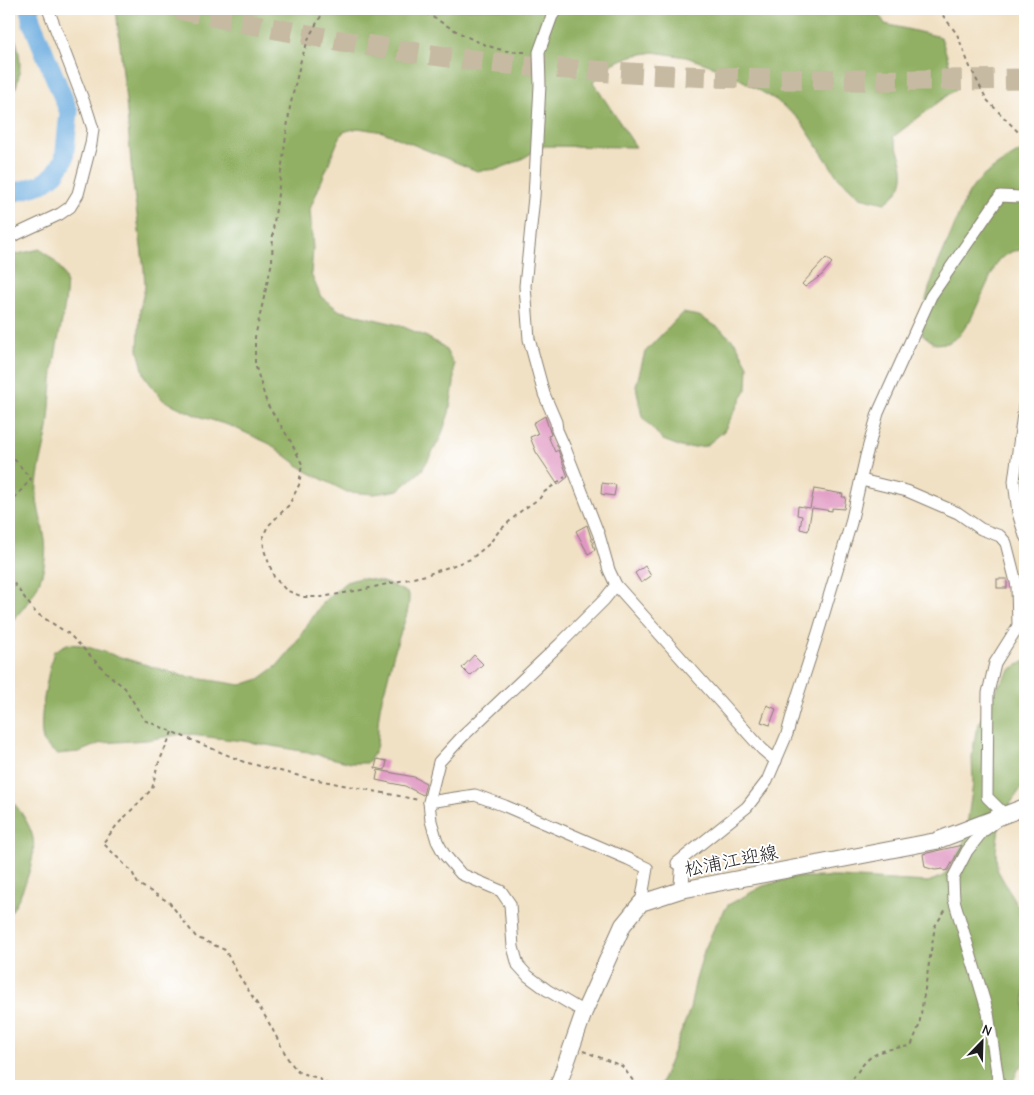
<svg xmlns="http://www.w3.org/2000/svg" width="1034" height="1095" font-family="'Comic Neue','Klee One',sans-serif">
	<rect width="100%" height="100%" fill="#fff"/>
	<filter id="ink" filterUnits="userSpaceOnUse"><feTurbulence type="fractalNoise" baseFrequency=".02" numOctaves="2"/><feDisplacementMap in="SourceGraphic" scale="10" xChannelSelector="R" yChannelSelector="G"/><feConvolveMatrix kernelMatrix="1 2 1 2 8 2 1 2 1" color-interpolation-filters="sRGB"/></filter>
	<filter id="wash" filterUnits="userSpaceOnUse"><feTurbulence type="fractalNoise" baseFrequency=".0096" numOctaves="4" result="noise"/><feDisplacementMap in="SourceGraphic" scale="20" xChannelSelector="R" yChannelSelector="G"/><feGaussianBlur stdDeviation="1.12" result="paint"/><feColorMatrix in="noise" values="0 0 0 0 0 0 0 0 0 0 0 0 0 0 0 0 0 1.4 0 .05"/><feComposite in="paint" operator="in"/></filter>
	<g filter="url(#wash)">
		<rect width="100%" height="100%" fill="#f1e1c4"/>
		<g fill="#91b063" stroke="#566640">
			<path d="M116,9H876L885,24L941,37L957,88L893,137C903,163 913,184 885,203L860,197L837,176L800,120L776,100L724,70L686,57L654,52L631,56L609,65L593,82L636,147L544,146L518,161L498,169L477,171L383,132L358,128L343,132L338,141L310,209L313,249L311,274L321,297L340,311L399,325L427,337L444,347L454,364V384L449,413L440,439L422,470L399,490L374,494L347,492L306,471L270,444L231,426L195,415L163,400L145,377L138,350L140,309L145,287L144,270L132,176L126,101Z"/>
			<path d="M9,23C23,54 24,73 9,104Z"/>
			<path d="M1025,149V250L1013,251L998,260L971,319L959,336L948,343L935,344L922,334C921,296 939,263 953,229C959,215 964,199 973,187C984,172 1009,158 1025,149Z"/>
			<path d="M40,249C52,258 62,266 66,281C69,293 58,338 56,352C51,378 51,403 48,428C45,447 39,465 37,484C34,511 49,533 45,559C42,585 29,603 12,621L9,622V256Z"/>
			<path d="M682,313L699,316L719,328L736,343L748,366L747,388L724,431L706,446L684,448L663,440L642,417L636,386L645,352Z"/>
			<path d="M360,578C383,581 389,583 409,594C410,614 401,628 396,647C392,658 390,670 387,681C384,692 380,703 379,715C376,734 382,747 367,763H351L307,752L243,741L182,734L147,740L101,743L79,752L57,754C53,751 48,748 45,744C35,731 49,668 54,651L67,644L81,645L183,676L241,685L259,679L277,666L292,648L323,602L346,582Z"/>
			<path d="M1025,661V783L1008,807L999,828L996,850L997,869L1014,900L1025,915V1062L1018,1070L1011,1086H660L690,1009L695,983L704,951L715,926L728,905L763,886L795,877H838L928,882L943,876L954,862L965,839L973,784L972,757L976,731L992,694L1010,670Z"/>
			<path d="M9,798C19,808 30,824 33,838C37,860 21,898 9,915Z"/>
		</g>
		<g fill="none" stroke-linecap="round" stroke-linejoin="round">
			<path stroke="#6bacdf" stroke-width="19" d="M9,194L42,184L55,174L64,160L69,112L31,20L30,9"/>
		</g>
		<g id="blocks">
			<g fill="#e097c2">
				<path d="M826,258L832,263L822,275L805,287L802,284Z"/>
				<path d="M545,416L551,435L548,436L555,452L558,450L568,477L558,485L536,452L530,437L538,434L533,423Z"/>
				<path d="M602,483L616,485L614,496L601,494Z"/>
				<path d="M814,489L843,494L842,497H846L844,509L832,508V511L812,508L808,531L800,529L802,516L797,515L798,506L810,508Z"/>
				<path d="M587,525L595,550L588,554L576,531Z"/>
				<path d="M645,566L651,576L641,583L635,573Z"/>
				<rect x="997" y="579" width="10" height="9"/>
				<path d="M474,655L483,664L470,676L462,668Z"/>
				<path d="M767,705L776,709L770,725L761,722Z"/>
				<path d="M377,759L387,761L385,770L375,768Z"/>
				<path d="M378,770L414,777L426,783L423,795L405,786L376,780Z"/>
				<path d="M962,845L948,870L944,871L943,869L935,870L925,867L923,854Z"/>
			</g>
		</g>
	</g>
	<g filter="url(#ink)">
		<use href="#blocks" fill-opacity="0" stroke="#867e70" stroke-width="1"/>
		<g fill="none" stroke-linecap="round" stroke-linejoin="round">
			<path stroke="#c6baa2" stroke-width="21" stroke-dasharray="21 11" stroke-linecap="butt" d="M178,9C287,32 397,53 508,64C680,80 853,82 1025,79"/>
			<g stroke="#867e70" stroke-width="13">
				<g id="minor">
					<path d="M557,9L552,16L539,52L540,85L534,197L525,286L529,339L544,394L556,422L557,430L565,448L599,535L609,570L616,585L762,749L776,761"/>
					<path d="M9,236L15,235L60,214L70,207L78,194L91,144L93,129L87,110L48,9"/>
					<path d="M1025,399L1014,481L1018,513L1025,536"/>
					<path d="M861,480L907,491L958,513L981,529L1000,536L1006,543L1017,586L1018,625"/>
					<path d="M429,802L475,795L505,806L628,859L647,868L641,903"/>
					<path d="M683,867L677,863L747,807L767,781L787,734L796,701L818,633L851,523L866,456L878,413L931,296L1000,196L1021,197L1025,195"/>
					<path d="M584,1012L547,990L528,976L518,965L513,947L510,904L501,891L461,874L444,854L437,841L431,821L429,802L439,762L461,738L560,644L604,600L616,585"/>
					<path d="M999,1086L988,1013L954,900L953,878L967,851L982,832L1005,815L987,797L988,693L995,663L1025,615"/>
				</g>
			</g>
			<g stroke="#867e70" stroke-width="16">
				<path id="tertiary" d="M681,890L683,867"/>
			</g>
			<g stroke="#867e70" stroke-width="18">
				<path id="secondary" d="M558,1086L584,1012L623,925L641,903L681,890L936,841L1025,807"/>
			</g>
			<g stroke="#867e70" stroke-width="2" stroke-dasharray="4 4" stroke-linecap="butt">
				<path d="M325,9L310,35L301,60L290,107L273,230L272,262L255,337V364L267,404L290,440L302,464L299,485L289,505L268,526L263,536L264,550L274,577L286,590L303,597H322L361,590L426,575L471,559L489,544L499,531L521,511L540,498L543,493L565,477"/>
				<path d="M419,9C443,23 468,40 495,48C506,52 518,52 529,52"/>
				<path d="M938,9L957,34L970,67L987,100L1025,139"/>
				<path d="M9,453L31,479L9,504"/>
				<path d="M9,577L36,613L69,634L109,675L125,688L144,720L244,762L308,778L419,800"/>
				<path d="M172,732L157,767L152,789L117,825L103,843L132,872L138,884L169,902L196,937L225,950L238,974L268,1021L288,1059L298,1072L318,1078L330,1086"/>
				<path d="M583,1051L622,1066L637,1086"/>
				<path d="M849,1086C867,1054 875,1050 911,1046L919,1026L935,926L946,909"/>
			</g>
			<use href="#minor" stroke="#fff" stroke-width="11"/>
			<use href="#tertiary" stroke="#fff" stroke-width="14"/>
			<use href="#secondary" stroke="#fff" stroke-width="16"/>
		</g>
	</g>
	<g text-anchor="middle" stroke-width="4" stroke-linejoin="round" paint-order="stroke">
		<g font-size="19" fill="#1c1c1c" stroke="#fff">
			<text transform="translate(731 860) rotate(-11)" y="7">松浦江迎線</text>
		</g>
	</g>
	<rect width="1034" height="1095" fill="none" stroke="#fff" stroke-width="30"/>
	<g transform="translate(982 1042) rotate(23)" stroke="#ffffff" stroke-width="4" paint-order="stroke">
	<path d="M0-4L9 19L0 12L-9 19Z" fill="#1c1c1c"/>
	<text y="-8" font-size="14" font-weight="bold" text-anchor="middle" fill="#1c1c1c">N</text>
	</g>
</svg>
